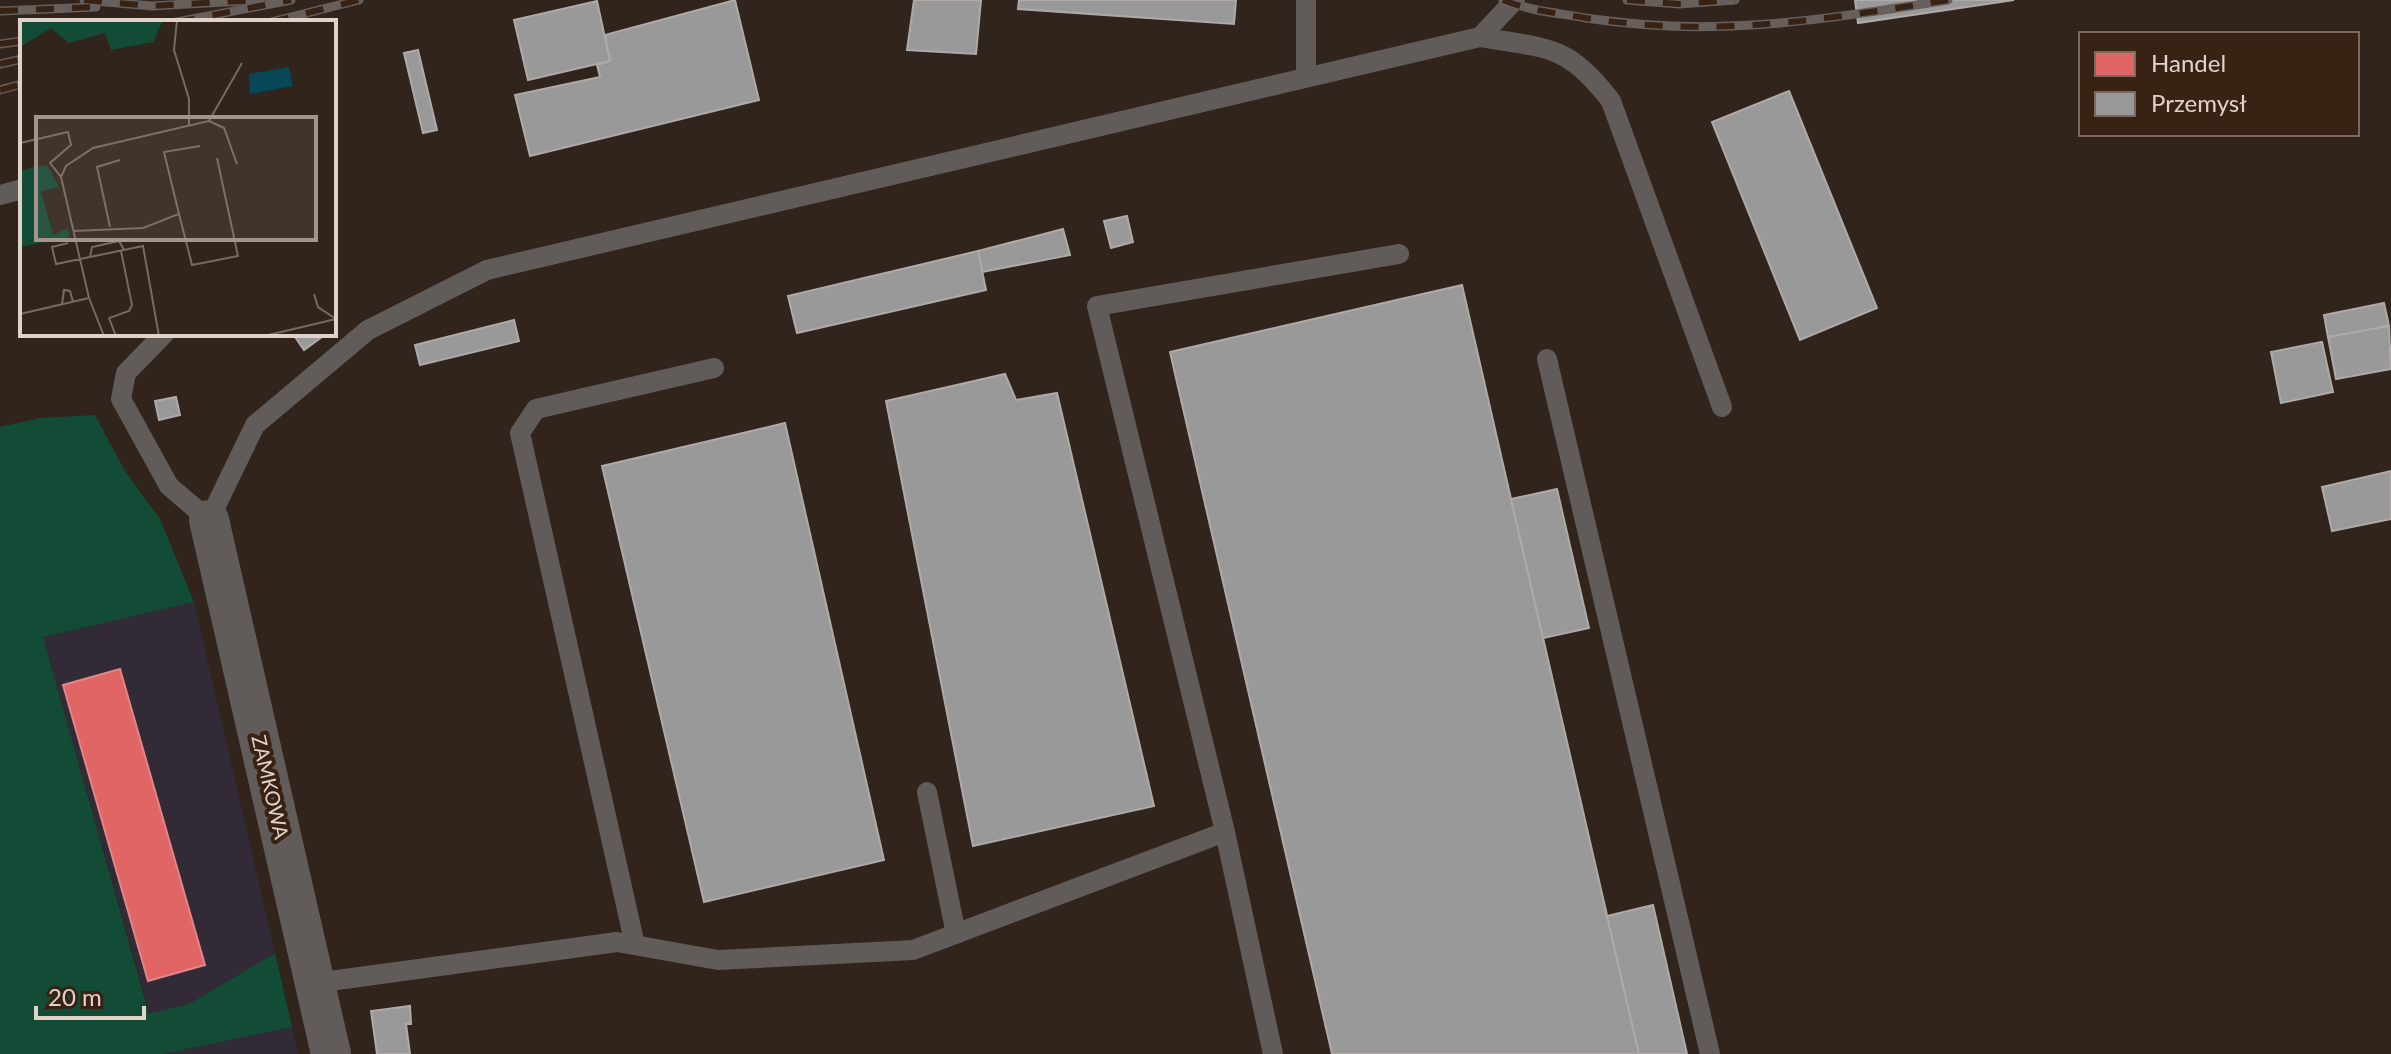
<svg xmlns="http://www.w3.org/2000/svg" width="2391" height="1054" font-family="Lato,sans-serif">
	<rect width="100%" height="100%" fill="#30241c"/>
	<g fill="#322a37">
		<path d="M194,602L275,953L189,1004L150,1014L43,637Z"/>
		<path d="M292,1027L298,1054H163Z"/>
	</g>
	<path fill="#134c36" d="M95,415L125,471L160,519L194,602L43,637L149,1014L189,1004L275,953L292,1027L163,1054H0V427L40,418Z"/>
	<path fill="#e06666" stroke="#e08684" stroke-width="2" d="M120,669L205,965L148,981L63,685Z"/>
	<g fill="#999" stroke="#afaaa7" stroke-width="2">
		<path d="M735,0L759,100L530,156L515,95L600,77L597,65L610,61L605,35Z"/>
		<path d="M914,0H981L976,54L907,50Z"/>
		<path d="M1019,0H1236L1234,24L1018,9Z"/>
		<path d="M1855,0H2014L1858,23Z"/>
		<path d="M597,1L610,61L528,80L514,20Z"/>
		<path d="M418,50L437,130L423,133L404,53Z"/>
		<path d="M1789,91L1877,308L1800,340L1712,122Z"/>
		<path d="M1127,216L1133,242L1111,248L1104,221Z"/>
		<path d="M1063,229L1070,255L982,272L978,251Z"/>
		<path d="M978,251L986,290L797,333L788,296Z"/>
		<path d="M1462,285L1511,499L1639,1054H1332L1274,803L1170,352Z"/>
		<path d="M2384,303L2389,326L2328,337L2324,315Z"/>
		<path d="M514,320L519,341L420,365L415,345Z"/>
		<path d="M2389,326L2391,369L2336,379L2328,337Z"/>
		<path d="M293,334H326L304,350Z"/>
		<path d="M2322,342L2333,392L2281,403L2271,352Z"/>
		<path d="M1005,374L1016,400L1057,393L1154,806L973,846L886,401Z"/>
		<path d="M176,397L180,415L159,420L155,401Z"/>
		<path d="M785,423L884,860L704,902L602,466Z"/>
		<path d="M2391,471V519L2332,531L2322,487Z"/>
		<path d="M1557,489L1589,628L1543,638L1511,499Z"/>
		<path d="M1653,905L1687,1054H1639L1607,916Z"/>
		<path d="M410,1006L411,1024H406L410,1054H377L371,1011Z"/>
	</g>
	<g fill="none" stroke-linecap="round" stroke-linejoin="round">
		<g stroke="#615b59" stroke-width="20">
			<path d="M1480,37C1547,49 1567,43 1611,101L1722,407"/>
			<path d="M1306,76V0"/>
			<path d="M0,195L22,189"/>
			<path d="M164,334L126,373L121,399L169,486L209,520L255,425L368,330L487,270L1480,37L1515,0"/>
			<path d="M1547,359L1710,1054"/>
			<path d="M927,792L956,934"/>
			<path d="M1225,832L1273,1054"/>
			<path d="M635,945L520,433L536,409L714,368"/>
			<path d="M315,983L617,942L718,960L913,950L1225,832L1097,306L1399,254"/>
		</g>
		<path stroke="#615b59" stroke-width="40" d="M209,520L331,1054"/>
		<g stroke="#665f5c" stroke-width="9">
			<g id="rail">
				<path d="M84,0L152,6L260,0"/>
				<path d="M1503,0C1530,11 1558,13 1586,18C1717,38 1820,20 1948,0"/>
				<path d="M1627,0L1679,4L1735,0"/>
				<path d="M0,11L96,7"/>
				<path d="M177,22L291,0"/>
				<path d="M271,22L359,0"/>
				<path d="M0,44L22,41"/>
				<path d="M0,64L22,59"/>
				<path d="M0,90L22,84"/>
			</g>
		</g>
		<use href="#rail" stroke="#382214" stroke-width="6" stroke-dasharray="18" stroke-linecap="butt"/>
	</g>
	<g text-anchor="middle" stroke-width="8" stroke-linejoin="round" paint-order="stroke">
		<g font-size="20" fill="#e1d2c9" stroke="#382214">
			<text transform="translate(270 787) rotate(77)" y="7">ZAMKOWA</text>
		</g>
	</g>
	<g transform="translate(20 20)">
		<rect width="316" height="316" fill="#30241c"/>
		<path d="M0,0H143L133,22L91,30L85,13L49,23L31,8L0,27ZM27,145L39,167L21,171L33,215L48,208L50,217L0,227V150Z" fill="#134c36"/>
		<path d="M269,47L273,66L230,74L229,54Z" fill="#074757"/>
		<path fill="none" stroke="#776a61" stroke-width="2" d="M157,0L154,30L169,79V105M189,101L204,108L217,144M0,123L48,112L51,125L30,143L41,157L69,278L84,316M41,157L46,146L73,128L189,101L222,43M159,194L172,245L218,236L197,138M90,207L77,147L100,140M53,211L123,208L159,194L144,132L180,126M48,223L32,227L36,244L123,226L139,316M70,237L72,227L99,221L104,230M294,274L298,287L316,299M42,284L44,270L50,271L53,282M0,294L69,278M96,316L89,298L109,291L112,285L101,231M244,316L316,299"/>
		<path fill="#a3958c" fill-opacity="0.15" stroke="#a3958c" stroke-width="4" d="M16,97H296V220H16Z"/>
		<rect width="316" height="316" fill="none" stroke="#e1d2c9" stroke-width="4"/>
	</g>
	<rect x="2079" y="32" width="280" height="104" fill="#382214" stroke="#7c685c" stroke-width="2"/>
	<rect x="2095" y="52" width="40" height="24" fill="#e06666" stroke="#7c685c" stroke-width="2"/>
	<text x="2151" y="72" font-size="24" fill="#e1d2c9">Handel</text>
	<rect x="2095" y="92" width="40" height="24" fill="#999999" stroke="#7c685c" stroke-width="2"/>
	<text x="2151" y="112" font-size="24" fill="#e1d2c9">Przemysł</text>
	<path d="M36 1006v12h108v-12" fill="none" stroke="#e1d2c9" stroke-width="4"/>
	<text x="48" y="1006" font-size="24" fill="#e1d2c9" stroke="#382214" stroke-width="6" paint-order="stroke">20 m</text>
</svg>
